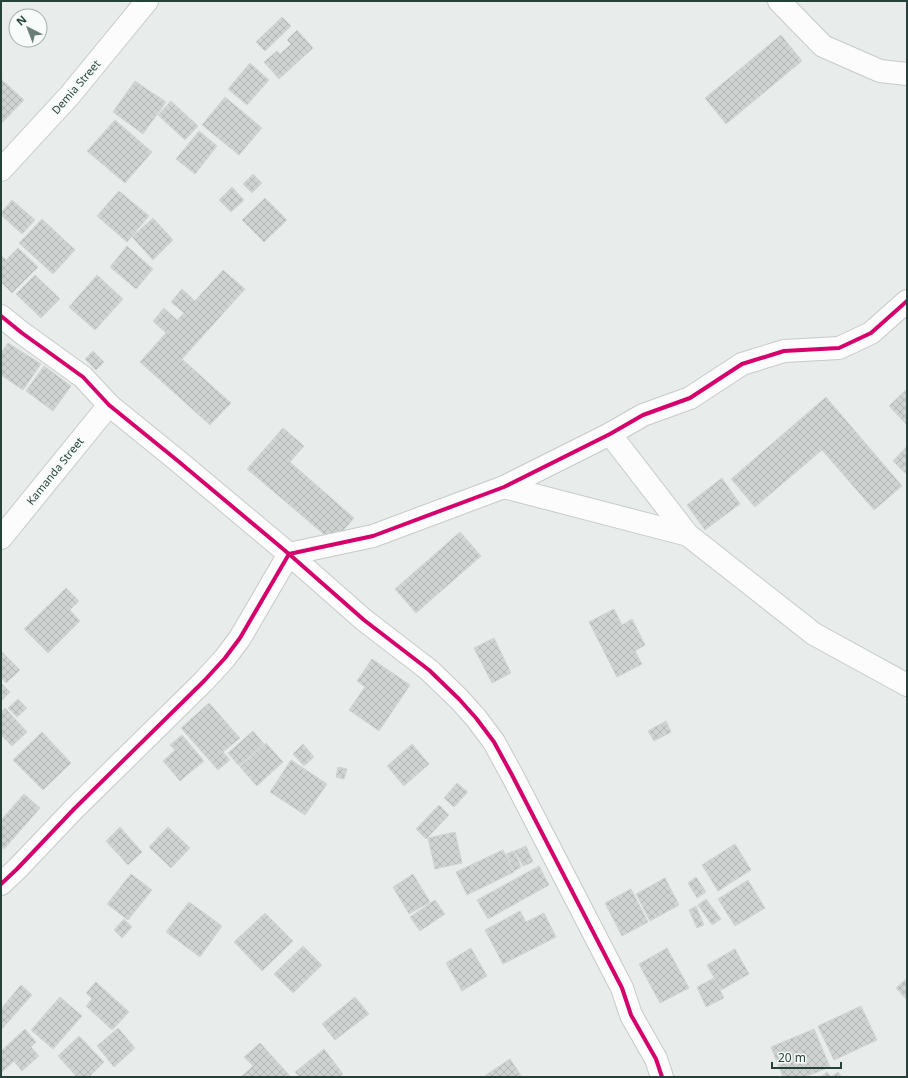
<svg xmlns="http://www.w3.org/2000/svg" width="908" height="1078" font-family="'Noto Sans',sans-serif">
	<defs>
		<pattern id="building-cross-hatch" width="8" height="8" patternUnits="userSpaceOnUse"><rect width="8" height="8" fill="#cfd4d2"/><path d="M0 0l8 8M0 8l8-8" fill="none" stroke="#b2b7b5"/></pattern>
	</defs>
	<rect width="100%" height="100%" fill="#e8edeb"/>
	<g fill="url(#building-cross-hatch)" stroke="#d1d6d4">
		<path d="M282,17L291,26L265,51L256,42Z"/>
		<path d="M297,30L313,48L279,79L264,62L277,51L280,54L291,44L287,40Z"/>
		<path d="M781,35L802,61L726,124L705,98Z"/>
		<path d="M250,63L269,80L247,105L228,89Z"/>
		<path d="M1,79L24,100L1,124Z"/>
		<path d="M135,81L166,102L143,134L113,112Z"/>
		<path d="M225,97L262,128L239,155L202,125Z"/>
		<path d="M171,101L198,126L185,140L158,115Z"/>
		<path d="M115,120L152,152L125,183L87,151Z"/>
		<path d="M199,131L217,146L195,174L176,159Z"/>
		<path d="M253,174L262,183L252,193L243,184Z"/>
		<path d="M232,187L244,200L231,212L219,200Z"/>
		<path d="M119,191L149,216L127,242L97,216Z"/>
		<path d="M265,198L287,220L264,242L242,220Z"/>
		<path d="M12,200L35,220L22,234L1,215V213Z"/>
		<path d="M153,218L173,240L153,260L132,237Z"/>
		<path d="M42,219L75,250L53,274L19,243Z"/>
		<path d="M127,246L153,269L136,289L110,267Z"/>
		<path d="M18,248L38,267L12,293L1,282V255L6,260Z"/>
		<path d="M223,270L245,289L182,359L231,403L210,425L140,362L166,333L153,321L164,308L177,320L184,313L171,302L182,289L195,301Z"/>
		<path d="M35,275L60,299L41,318L16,294Z"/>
		<path d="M97,275L123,299L95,330L69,307Z"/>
		<path d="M8,343L41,364L23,390L1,375V353Z"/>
		<path d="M93,351L104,362L96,370L85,359Z"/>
		<path d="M44,366L71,386L53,411L26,391Z"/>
		<path d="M907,389V425L889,406Z"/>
		<path d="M826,397L902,486L874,510L822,450L755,507L731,479Z"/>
		<path d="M283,428L304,446L290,462L354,518L333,542L247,469Z"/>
		<path d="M907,446V475L893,461Z"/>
		<path d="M722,478L740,504L705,530L687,505Z"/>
		<path d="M460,532L481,556L416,613L395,589Z"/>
		<path d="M66,588L79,601L70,610L80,621L48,653L24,629Z"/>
		<path d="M614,609L622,625L632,619L645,645L635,651L642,664L617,677L589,622Z"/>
		<path d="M494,638L511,673L492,683L474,648Z"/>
		<path d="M1,651L20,670L6,683L1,677Z"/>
		<path d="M372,659L410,685L379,731L349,710L365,687L357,681Z"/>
		<path d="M1,683L10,692L1,701Z"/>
		<path d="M18,699L27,708L17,717L8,708Z"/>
		<path d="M209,703L240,738L223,752L230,760L218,770L181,728Z"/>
		<path d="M5,708L27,732L12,746L1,735V712Z"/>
		<path d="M666,721L671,732L654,741L648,731Z"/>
		<path d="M253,731L264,744L239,766L228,753Z"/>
		<path d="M42,732L71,763L43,790L13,760Z"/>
		<path d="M182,735L204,761L180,781L163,761L175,750L170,745Z"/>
		<path d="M266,743L283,762L257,786L240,767Z"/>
		<path d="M303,744L314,757L304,766L293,754Z"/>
		<path d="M412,744L429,764L404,786L387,766Z"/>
		<path d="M291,760L327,784L305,815L270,792Z"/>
		<path d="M338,767L347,769L344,779L336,777Z"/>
		<path d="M457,783L468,792L454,807L444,798Z"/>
		<path d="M24,794L40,808L4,849L1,847V820Z"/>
		<path d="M439,805L449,815L426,839L416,829Z"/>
		<path d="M120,827L142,852L128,865L106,841Z"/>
		<path d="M168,827L190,848L171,868L149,847Z"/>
		<path d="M455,832L462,863L435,869L428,838Z"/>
		<path d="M735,844L751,870L718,891L702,865Z"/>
		<path d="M526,846L533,862L523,866L515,851Z"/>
		<path d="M503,850L514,872L467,895L456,872Z"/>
		<path d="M514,851L521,867L514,871L506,854Z"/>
		<path d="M539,866L549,885L488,919L477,900Z"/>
		<path d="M131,874L152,890L128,920L107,904Z"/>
		<path d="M413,874L430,902L409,914L393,887Z"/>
		<path d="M696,877L706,892L697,898L688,883Z"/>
		<path d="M665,878L679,905L650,921L636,894Z"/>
		<path d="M748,880L765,908L735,926L718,899Z"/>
		<path d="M631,889L648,922L622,936L605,903Z"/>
		<path d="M706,899L721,919L712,925L698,905Z"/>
		<path d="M435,900L445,914L420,931L410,917Z"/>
		<path d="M189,902L222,926L200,957L166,932Z"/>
		<path d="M696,906L704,925L697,928L689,910Z"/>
		<path d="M520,911L526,922L544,913L556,937L503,964L485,930Z"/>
		<path d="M265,913L293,941L262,971L234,942Z"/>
		<path d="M124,919L132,927L122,938L114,930Z"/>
		<path d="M303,946L322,965L293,993L274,974Z"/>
		<path d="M471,948L487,976L462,991L446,963Z"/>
		<path d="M667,948L689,988L660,1003L639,964Z"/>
		<path d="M735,949L749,974L721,990L707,965Z"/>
		<path d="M714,978L724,998L706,1007L697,987Z"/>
		<path d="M907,978V998L906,999L896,988Z"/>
		<path d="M96,982L129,1012L112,1030L86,1006L92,999L86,993Z"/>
		<path d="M21,985L32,995L1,1030V1009Z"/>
		<path d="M60,997L82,1016L53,1049L31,1030Z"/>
		<path d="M355,997L369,1014L335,1040L322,1024Z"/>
		<path d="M861,1006L877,1040L834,1060L818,1026Z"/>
		<path d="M118,1028L135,1048L114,1067L97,1046Z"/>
		<path d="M25,1029L36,1042L31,1047L39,1056L22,1071L14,1061L1,1073V1051Z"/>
		<path d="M814,1029L830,1067L805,1077H783L771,1047Z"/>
		<path d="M79,1036L104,1062L89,1077H77L58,1056Z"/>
		<path d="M260,1043L291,1077H241L253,1066L244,1057Z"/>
		<path d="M324,1049L343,1074L339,1077H300L295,1072Z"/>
		<path d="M510,1059L522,1077H483Z"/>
		<path d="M827,1072L831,1077L838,1072L842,1077H821Z"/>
	</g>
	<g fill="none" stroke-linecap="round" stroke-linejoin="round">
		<g stroke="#c5cac8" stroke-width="24">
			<g id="minor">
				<path d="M779,1L823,46L880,71L907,74"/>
				<path d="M1,170L70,95L147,1"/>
				<path d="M1,316L22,333L83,377L109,405L178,461L289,554L364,620L429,670L459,699L476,718L494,742L512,775L622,988L631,1015L656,1059L662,1077"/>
				<path d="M610,434L688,535L814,634L907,685"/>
				<path d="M504,487L688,535"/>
				<path d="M1,538L109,405"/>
				<path d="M1,884L17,869L74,809L204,681L225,658L240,638L289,554L373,536L504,487L610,434L643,415L690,398L742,364L784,351L839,348L871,333L907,301"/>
			</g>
		</g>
		<use href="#minor" stroke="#fcfcfc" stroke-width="22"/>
		<g stroke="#f7fbf9" stroke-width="6">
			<g id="cycleway">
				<path d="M1,316L22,333L83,377L109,405L178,461L289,554L364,620L429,670L459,699L476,718L494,742L512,775L622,988L631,1015L656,1059L662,1077"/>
				<path d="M1,884L17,869L74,809L204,681L225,658L240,638L289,554L373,536L504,487L610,434L643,415L690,398L742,364L784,351L839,348L871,333L907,301"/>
			</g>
		</g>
		<use href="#cycleway" stroke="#d6006c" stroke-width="4"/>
	</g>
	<g text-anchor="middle" stroke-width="4" stroke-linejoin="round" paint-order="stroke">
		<g font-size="11" fill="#24423a" stroke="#f7fbf9">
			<text transform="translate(76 87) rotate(-49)" y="4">Demia Street</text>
			<text transform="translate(55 471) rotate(-51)" y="4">Kamanda Street</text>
		</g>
	</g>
	<rect width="908" height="1078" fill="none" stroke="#24423a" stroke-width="4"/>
	<g transform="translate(28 28) rotate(318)"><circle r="19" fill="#f7fbf9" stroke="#a3b1ad"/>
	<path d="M0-3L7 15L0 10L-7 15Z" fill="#697e78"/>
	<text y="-6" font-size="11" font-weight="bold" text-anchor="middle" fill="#24423a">N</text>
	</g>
	<path d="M772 1062v6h69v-6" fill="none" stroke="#24423a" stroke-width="2"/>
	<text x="778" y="1062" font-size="12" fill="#24423a" stroke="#f7fbf9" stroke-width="3" paint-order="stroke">20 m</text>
</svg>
